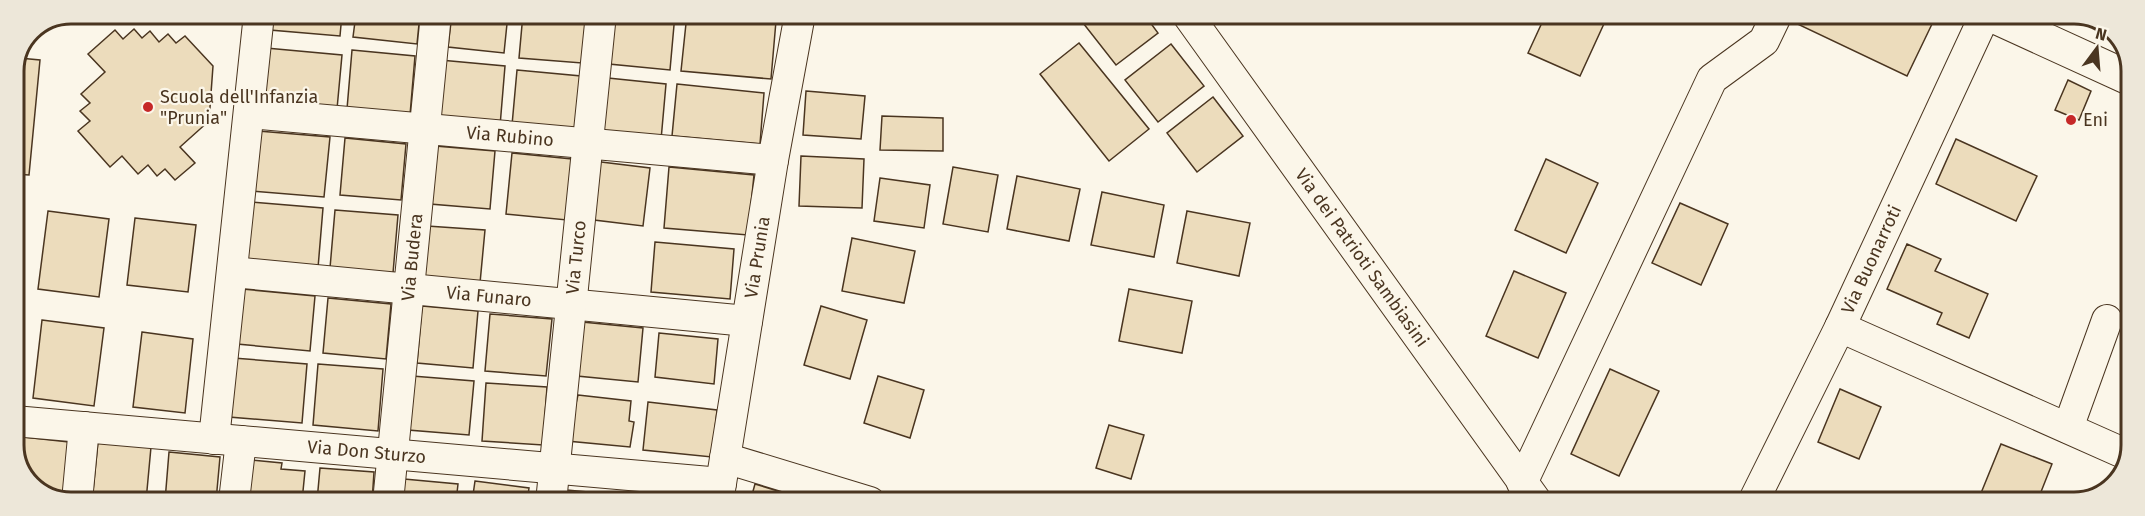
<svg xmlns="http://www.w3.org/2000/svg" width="2145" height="516" font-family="'Fira Sans',sans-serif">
	<rect width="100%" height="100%" fill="#fbf6e9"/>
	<g fill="#ecdcbc" stroke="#4a3520" stroke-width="1.5">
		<path d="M271,14H342L340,36L270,30Z"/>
		<path d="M356,14H420L417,44L353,37Z"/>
		<path d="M452,14H508L504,53L448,47Z"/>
		<path d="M523,14H586L582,63L519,58Z"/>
		<path d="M614,14H675L670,70L609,64Z"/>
		<path d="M687,14L776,21L771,79L681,71Z"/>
		<path d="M1076,14H1144L1158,33L1116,65Z"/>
		<path d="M1546,14L1608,15L1580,76L1528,53Z"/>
		<path d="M1792,15H1916L1933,22L1907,76L1789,20Z"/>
		<path d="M2076,15H2086L2109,28L2108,30Z"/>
		<path d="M134,29L142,38L150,31L159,42L168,34L176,43L185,36L213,66L209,121L180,147L195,163L175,180L165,169L157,176L148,165L138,174L122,156L110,167L78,131L90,121L80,111L90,103L81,94L105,72L88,54L115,30L123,39Z"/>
		<path d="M1079,43L1149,129L1109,161L1040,74Z"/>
		<path d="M1171,44L1204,86L1158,122L1125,80Z"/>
		<path d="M266,48L342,55L337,109L262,102Z"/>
		<path d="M352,50L415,56L410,115L347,109Z"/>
		<path d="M19,58L40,60L29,175L14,174V70Z"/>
		<path d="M440,60L505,66L500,126L434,120Z"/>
		<path d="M517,70L581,76L576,132L512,125Z"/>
		<path d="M608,78L666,84L661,140L602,135Z"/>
		<path d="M2068,80L2091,91L2079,120L2055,110Z"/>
		<path d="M677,84L764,93L760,144L672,136Z"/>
		<path d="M806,91L865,96L861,139L803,135Z"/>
		<path d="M1213,97L1243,136L1197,172L1167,133Z"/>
		<path d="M882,116L943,118V151L880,150Z"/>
		<path d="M258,131L330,137L324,197L252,191Z"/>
		<path d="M345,138L406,144L401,200L340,195Z"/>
		<path d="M1956,139L2037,176L2016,221L1936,184Z"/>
		<path d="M435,146L495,151L490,209L430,204Z"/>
		<path d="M512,153L572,159L567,220L506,214Z"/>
		<path d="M801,156L864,159L862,208L799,206Z"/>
		<path d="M1546,159L1598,183L1566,253L1515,230Z"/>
		<path d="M593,161L650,168L643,226L586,219Z"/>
		<path d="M669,167L754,175L748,235L664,228Z"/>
		<path d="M953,167L998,175L988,232L943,224Z"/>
		<path d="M1017,176L1080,189L1069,241L1007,229Z"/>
		<path d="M880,178L930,185L924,228L874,221Z"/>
		<path d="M1102,192L1164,205L1154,257L1091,245Z"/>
		<path d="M251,202L323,208L318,268L246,262Z"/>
		<path d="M1680,203L1728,224L1701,285L1652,263Z"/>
		<path d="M14,210H16L14,244Z"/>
		<path d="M335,210L398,215L393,273L330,268Z"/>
		<path d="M48,211L109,219L99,297L38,289Z"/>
		<path d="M1187,211L1250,223L1239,276L1177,263Z"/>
		<path d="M135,218L196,225L188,292L127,285Z"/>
		<path d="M427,226L485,230L480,283L422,278Z"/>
		<path d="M852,238L915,251L904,303L842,291Z"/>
		<path d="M655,242L734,249L730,299L651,292Z"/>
		<path d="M1907,244L1941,259L1935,271L1988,294L1969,338L1937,324L1942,313L1887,289Z"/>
		<path d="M1514,271L1566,293L1538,358L1486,336Z"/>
		<path d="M242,289L315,296L310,351L237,344Z"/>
		<path d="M1129,289L1192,301L1182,353L1119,341Z"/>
		<path d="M328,298L391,304L386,359L323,353Z"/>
		<path d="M422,306L478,311L473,368L417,363Z"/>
		<path d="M821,306L867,320L850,379L804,365Z"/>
		<path d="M490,314L552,319L546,376L485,371Z"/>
		<path d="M42,320L104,328L94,406L33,398Z"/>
		<path d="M582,322L643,328L638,382L577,376Z"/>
		<path d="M142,332L193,339L185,413L133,407Z"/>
		<path d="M659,333L718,339L714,384L655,377Z"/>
		<path d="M233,358L307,364L302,423L229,417Z"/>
		<path d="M318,364L383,369L378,431L313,425Z"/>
		<path d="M1610,369L1659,391L1619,476L1571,454Z"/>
		<path d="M412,376L474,381L469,435L408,430Z"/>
		<path d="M878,376L924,390L910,438L864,423Z"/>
		<path d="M486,383L547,387L543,445L482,441Z"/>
		<path d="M1840,389L1881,407L1859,459L1818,442Z"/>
		<path d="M578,395L631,401L629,421L634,422L630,447L567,441Z"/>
		<path d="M648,402L717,410L712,457L643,450Z"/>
		<path d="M1109,425L1144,435L1131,479L1096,468Z"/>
		<path d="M14,436L69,442L64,501H59L28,483L14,452Z"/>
		<path d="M98,442L151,447L146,501H92Z"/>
		<path d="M2001,444L2052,464L2037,502H1992L1979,498Z"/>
		<path d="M169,452L220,457L216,501H165Z"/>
		<path d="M251,460L282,463L281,469L305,471L302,501H247Z"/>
		<path d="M320,468L374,472L372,502L317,501Z"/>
		<path d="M404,479L458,484L456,502H402Z"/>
		<path d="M475,481L529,488L527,502H472Z"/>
		<path d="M755,484L814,502H750Z"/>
		<path d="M556,489L609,494L608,502H555Z"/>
		<path d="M623,497L681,501V502H623Z"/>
	</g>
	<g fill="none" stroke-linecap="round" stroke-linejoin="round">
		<g stroke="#4a3520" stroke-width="32">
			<g id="minor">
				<path id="s1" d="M1187,14L1537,502"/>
				<path id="s2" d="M249,113L773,160"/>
				<path id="s3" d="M232,272L747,321"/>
				<path d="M1840,327L2130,456"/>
				<path id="s4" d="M14,421L721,483"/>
				<path d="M2068,428L2107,320"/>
				<path d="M214,439L259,14"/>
				<path d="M725,458L870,502"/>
				<path d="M1522,483L1712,79L1764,41L1777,14"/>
				<path d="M77,501L84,427"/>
				<path d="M234,501L241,441"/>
				<path id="s5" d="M388,502L436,14"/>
				<path id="s6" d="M551,502L601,14"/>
				<path id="s7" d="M718,502L773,160L800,14"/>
				<path id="s8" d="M1753,502L1840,327L1985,15"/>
			</g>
		</g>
		<g stroke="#4a3520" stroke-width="35">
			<path id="major" d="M1991,15L2131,79"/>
		</g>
		<use href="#minor" stroke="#fbf6e9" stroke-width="30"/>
		<use href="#major" stroke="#fbf6e9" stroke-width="33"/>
	</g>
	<g fill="#c62828" stroke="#fbf6e9" stroke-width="2">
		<circle cx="148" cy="107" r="6"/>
		<circle cx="2071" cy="120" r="6"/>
	</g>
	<g text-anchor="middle" stroke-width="4.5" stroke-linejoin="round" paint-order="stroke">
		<g font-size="18" fill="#4a3520" stroke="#fbf6e9" text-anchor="start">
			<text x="160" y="103">Scuola dell'Infanzia<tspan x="160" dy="21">"Prunia"</tspan></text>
			<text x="2083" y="126">Eni</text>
		</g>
		<g font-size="18" fill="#4a3520" stroke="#fbf6e9">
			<text dy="6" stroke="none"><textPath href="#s2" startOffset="262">Via Rubino</textPath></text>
			<text dy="6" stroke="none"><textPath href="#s7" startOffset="248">Via Prunia</textPath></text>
			<text dy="6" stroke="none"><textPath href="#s5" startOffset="246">Via Budera</textPath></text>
			<text dy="6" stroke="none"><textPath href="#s6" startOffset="246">Via Turco</textPath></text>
			<text dy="6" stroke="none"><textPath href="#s1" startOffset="300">Via dei Patrioti Sambiasini</textPath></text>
			<text dy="6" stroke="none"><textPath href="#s8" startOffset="270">Via Buonarroti</textPath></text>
			<text dy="6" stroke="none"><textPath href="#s3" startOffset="258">Via Funaro</textPath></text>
			<text dy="6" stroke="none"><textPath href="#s4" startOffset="354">Via Don Sturzo</textPath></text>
		</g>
	</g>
	<path d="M0 0H2145V516H0ZM71 24H2074A47 47 0 0 1 2121 71V445A47 47 0 0 1 2074 492H71A47 47 0 0 1 24 445V71A47 47 0 0 1 71 24Z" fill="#ede7d9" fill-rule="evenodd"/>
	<path fill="none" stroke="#4a3520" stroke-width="3" d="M71 24H2074A47 47 0 0 1 2121 71V445A47 47 0 0 1 2074 492H71A47 47 0 0 1 24 445V71A47 47 0 0 1 71 24Z"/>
	<g transform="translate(2097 48) rotate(16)" stroke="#fbf6e9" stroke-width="4.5" paint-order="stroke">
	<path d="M0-4.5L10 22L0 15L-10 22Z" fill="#4a3520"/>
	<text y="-9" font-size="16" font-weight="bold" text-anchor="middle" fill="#4a3520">N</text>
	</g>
</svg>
